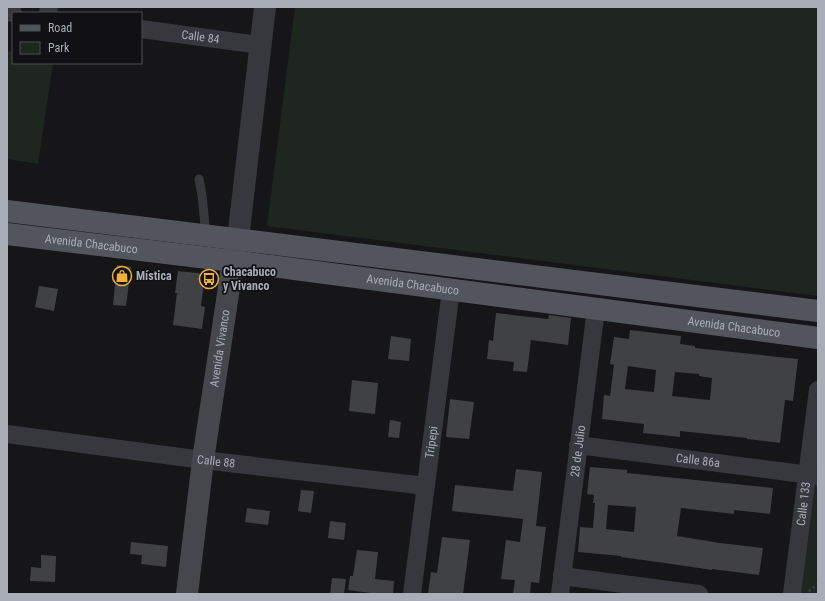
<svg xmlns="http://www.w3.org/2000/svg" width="825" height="601" font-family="'Roboto Condensed',sans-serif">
	<rect width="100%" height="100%" fill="#161618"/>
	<g fill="#1e261f">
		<path d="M295,7H818V296L267,226Z"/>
		<path d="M7,51L13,52V63H53L38,164L7,159Z"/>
		<path d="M815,485H818V594H801Z"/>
	</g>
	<g fill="#404145" fill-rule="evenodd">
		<path d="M117,265L131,267L126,306L113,305Z"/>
		<path d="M178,271L205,274L201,306L205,307L202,329L173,325L177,293H175Z"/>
		<path d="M39,286L58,289L54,311L35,307Z"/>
		<path d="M496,313L548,319L549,315L571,318L568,345L531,340L527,372L513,371L514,362L487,359L489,340L493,341Z"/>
		<path d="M630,330L681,336L680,344L695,346V348L798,359L793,401L785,400L780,443L747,439V438L680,431V437L643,433L644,424L602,419L604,395L610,396L614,365L610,364L614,337L629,339ZM628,366L656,370L654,392L625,389ZM675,372L699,374V376L712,378L710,400L672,396Z"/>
		<path d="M391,336L411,339L409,361L388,359Z"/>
		<path d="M352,380L378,383L375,414L349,411Z"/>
		<path d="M450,399L474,402L469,439L446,437Z"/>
		<path d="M390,420L401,422L399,438L388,437Z"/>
		<path d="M590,467L627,470V473L773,488L770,514L734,510V514L681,508L677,536L720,543L763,548L759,575L712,569V570L665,563L621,557V556L578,552L580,527L593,528L595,503H593L594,495L587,494ZM608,505L636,507L634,532L606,529Z"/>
		<path d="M516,469L542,472L536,526L546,527L539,583L531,582L530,594H513L515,580L501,579L506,540L520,542L523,519L452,511L455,485L513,491Z"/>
		<path d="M301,490L314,491L311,513L298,511Z"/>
		<path d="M247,508L270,511L268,525L245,522Z"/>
		<path d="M330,521L346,523L344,540L328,538Z"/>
		<path d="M442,537L470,540L463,594H428L431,572L437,573Z"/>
		<path d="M131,542L168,546L166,567L141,564L142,555L130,554Z"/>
		<path d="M357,550L378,552L375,579L394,581L393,594H378L348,590L350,576H353Z"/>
		<path d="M41,555L56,556L55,582L30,581L31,567L41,568Z"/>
		<path d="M332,578L346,579L344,594H330Z"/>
	</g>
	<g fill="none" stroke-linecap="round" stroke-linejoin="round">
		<path stroke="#3d3f44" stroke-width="2.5" stroke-dasharray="2 3" stroke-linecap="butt" d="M809,591L818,584"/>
		<path stroke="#37383d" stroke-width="9" d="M199,179L202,195L206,235"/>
		<g stroke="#37383d" stroke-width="18">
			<path d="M7,12L13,13"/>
			<path d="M48,13L49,7"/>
			<path id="s1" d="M141,29L260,45"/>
			<path id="s2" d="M7,434L203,460L426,486"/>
			<path id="s3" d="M578,445L818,476"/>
			<path d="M562,576L699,594"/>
			<path id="s4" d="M412,594L451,290"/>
			<path id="s5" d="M560,594L596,309"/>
			<path id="s6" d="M792,594L818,390"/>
		</g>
		<path stroke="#37383d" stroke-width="22" d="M238,239L265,7"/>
		<path stroke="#45474d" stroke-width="22" id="s7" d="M187,594L203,460L233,261L237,244"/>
		<g stroke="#53555c" stroke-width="22">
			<path d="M7,211L818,311"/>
			<path id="s8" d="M7,234L233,261L818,338"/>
		</g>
	</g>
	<defs>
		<g id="shop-ring" transform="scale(1)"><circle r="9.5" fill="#111113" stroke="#f2b134" stroke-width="1.5"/><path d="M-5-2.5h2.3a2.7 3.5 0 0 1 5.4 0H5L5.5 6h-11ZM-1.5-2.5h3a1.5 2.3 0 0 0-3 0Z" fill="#f2b134"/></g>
		<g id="bus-ring" transform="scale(1)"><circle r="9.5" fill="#111113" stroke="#f2b134" stroke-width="1.5"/><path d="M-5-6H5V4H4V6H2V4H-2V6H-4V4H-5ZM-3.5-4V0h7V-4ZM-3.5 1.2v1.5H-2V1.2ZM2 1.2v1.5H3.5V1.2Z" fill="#f2b134"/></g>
	</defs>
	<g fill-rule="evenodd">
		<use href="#shop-ring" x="122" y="276"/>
		<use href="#bus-ring" x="209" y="279"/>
	</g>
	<g text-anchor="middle" stroke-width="3.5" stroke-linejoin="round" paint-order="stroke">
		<g font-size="12" fill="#a8adb8" stroke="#111113">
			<text dy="4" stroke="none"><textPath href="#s1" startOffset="60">Calle 84</textPath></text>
			<text dy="4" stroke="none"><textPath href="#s8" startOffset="85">Avenida Chacabuco</textPath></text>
			<text dy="4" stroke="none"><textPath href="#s8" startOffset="409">Avenida Chacabuco</textPath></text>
			<text dy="4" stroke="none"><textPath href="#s8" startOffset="733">Avenida Chacabuco</textPath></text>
			<text dy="4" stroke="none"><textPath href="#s7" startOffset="248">Avenida Vivanco</textPath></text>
			<text dy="4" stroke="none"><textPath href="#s4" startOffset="153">Tripepi</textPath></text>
			<text dy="4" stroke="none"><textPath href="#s5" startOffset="144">28 de Julio</textPath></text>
			<text dy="4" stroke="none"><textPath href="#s2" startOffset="211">Calle 88</textPath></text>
			<text dy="4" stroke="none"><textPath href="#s3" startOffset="121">Calle 86a</textPath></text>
			<text dy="4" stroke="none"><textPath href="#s6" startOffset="91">Calle 133</textPath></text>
		</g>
		<g font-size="12" font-weight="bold" fill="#a8adb8" stroke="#111113" text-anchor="start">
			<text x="223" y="276">Chacabuco<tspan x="223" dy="14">y Vivanco</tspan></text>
			<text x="136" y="280">Mística</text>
		</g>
	</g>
	<rect width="825" height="601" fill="none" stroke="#a8adb8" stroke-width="16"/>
	<rect x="12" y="12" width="130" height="52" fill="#111113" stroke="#4d4f55"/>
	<rect x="20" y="25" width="20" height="6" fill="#53555c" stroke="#4d4f55"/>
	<text x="48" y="32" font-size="12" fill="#a8adb8">Road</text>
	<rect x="20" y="42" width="20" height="12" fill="#1e261f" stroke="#4d4f55"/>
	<text x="48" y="52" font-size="12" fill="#a8adb8">Park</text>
</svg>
